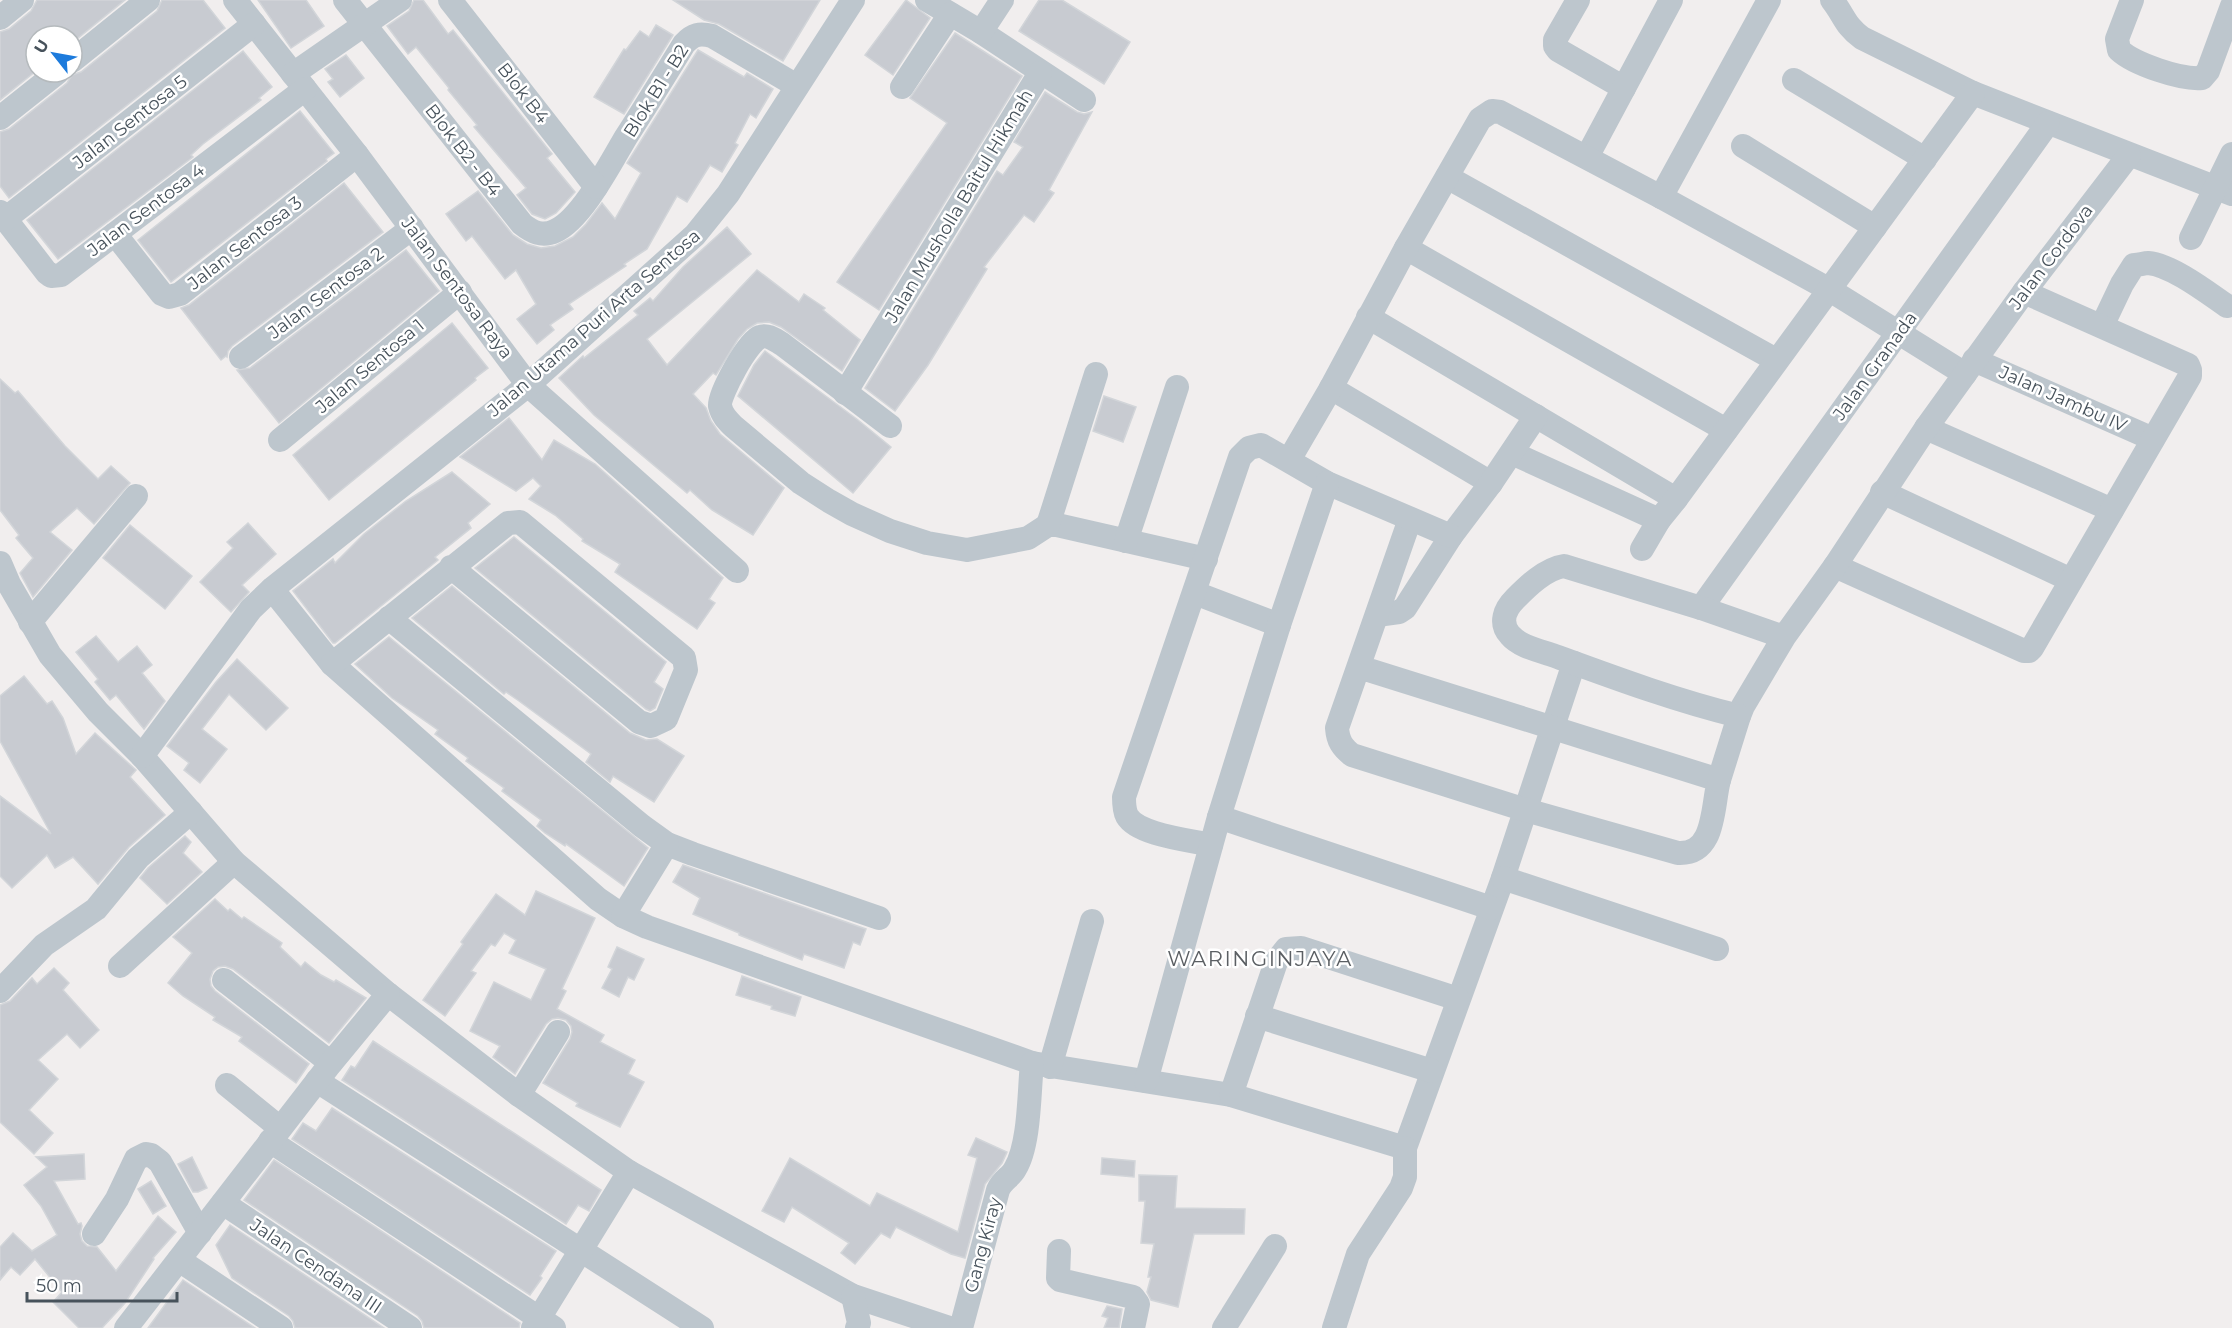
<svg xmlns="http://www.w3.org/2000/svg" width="2232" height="1328" font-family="Montserrat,sans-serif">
	<rect width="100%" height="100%" fill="#f1eeee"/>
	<g fill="#c8cbd1" stroke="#d2d5d9" stroke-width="1.5">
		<path d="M37,0H125L72,43V36H36V71L0,100V32L9,29L31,11Z"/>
		<path d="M162,0H203L225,28L9,198L0,186V132L9,129L67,83L72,75L81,72L157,11Z"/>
		<path d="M258,0H306L324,26L291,48Z"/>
		<path d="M414,0H423L448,34L453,30L552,154L547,158L575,192L556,213L545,219L532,214L517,195L526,188L474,127L477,125L448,90L449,88L416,47L408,54L387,26L409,11Z"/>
		<path d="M673,0H820L783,61L719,24L704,20Z"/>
		<path d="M906,0L930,18L893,75L865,55Z"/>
		<path d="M1039,0H1062L1130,42L1104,84L1019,31Z"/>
		<path d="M656,25L673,35L624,114L594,97L624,49L626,50L640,31L649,37Z"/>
		<path d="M955,33L1022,76L879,310L837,282L947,123L910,98Z"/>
		<path d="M698,50L744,77L747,73L773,89L756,118L750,114L735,143L738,145L722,172L710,165L687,202L677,196L647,249L624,264L626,266L569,304L573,309L550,325L554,330L537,344L517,319L536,304L516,270L505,279L472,236L466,241L446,214L478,191L513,235L527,244L541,248L555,246L573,237L586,224L602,203L615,219L641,173L627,163Z"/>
		<path d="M243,51L272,87L259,98L261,100L203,144L191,155L193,157L58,259L27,220Z"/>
		<path d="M346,55L364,78L340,97L328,82L333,79L325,69Z"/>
		<path d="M1045,92L1077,112L1084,114L1092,112L1049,190L1054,193L1034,222L1024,215L984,267L987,269L928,365L895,411L865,388L997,171L1003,175L1023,147L1014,142Z"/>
		<path d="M300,111L334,153L326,159L327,161L171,282L138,240Z"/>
		<path d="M344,183L383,232L232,346L228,351L227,357L226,356L221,360L181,308L189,305Z"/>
		<path d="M727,227L751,254L647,339L667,365L757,270L799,302L804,294L825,308L823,310L860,340L842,371L781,327L769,322L757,323L747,329L738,339L716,375L713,373L693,394L706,408L711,421L720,434L784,488L753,535L712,510L690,490L687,493L594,415L559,378L583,356L584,358L638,315L634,311L650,298L653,301L683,267Z"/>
		<path d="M406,250L439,291L279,423L237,370L250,368Z"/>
		<path d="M452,323L488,368L475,378L476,380L329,500L293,455Z"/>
		<path d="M765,351L858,420L891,447L853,493L738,396L754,365Z"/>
		<path d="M0,379L15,393L18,391L65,446L98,479L111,466L130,483L94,524L77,508L50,532L72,550L33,597L20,573L33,558L16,538L19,535L0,510Z"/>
		<path d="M1104,396L1136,407L1123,442L1093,431Z"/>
		<path d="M509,418L542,460L554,440L595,464L723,578L709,599L715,603L697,629L615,572L620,564L582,541L583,539L555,515L529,499L541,486L533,478L516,491L460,457Z"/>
		<path d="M452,472L490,504L468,523L471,528L435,557L438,560L335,643H333L293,591L333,559L335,563L364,534L406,501Z"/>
		<path d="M248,523L276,554L242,585L249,592L231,612L200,582L233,548L227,542Z"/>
		<path d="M130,525L192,576L165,609L103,558Z"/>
		<path d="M514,537L666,662L654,682L663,689L655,708L650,711L646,709L475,568Z"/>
		<path d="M452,586L630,733L646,740L657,739L684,756L654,802L613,776L610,782L586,762L591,754L519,701L506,692L504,694L412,618Z"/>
		<path d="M96,636L118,662L137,646L152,665L142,673L165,701L144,729L116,695L110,700L95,682L98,679L76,652Z"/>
		<path d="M389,637L648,848L624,886L566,844L565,846L545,833L537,826L541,820L502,791L504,788L466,761L468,758L435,734L438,730L392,698L355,664Z"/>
		<path d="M237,659L288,708L266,730L229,694L202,729L227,749L200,783L184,770L189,763L167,746L216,682Z"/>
		<path d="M24,676L47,704L52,701L63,718L76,754L95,733L136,770L130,777L165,815L129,847L98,884L73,857L55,868L47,855L12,888L0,876V796L51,834L0,741V696Z"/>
		<path d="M185,836L191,842L183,853L202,872L167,904L140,878L148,868Z"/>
		<path d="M683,865L866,929L860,945L853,942L844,968L804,954L802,960L739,935V933L693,914L700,898L673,882Z"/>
		<path d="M536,891L595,918L562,989L566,991L557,1009L604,1035L600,1042L635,1060L628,1074L644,1082L620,1127L576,1106L578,1103L543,1083L570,1039L572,1032L571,1026L566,1020L558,1018L552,1019L546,1024L515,1074L493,1057L500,1046L470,1031L494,982L531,1000L546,969L509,953L516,940L504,933L495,946L491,944L471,971L476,973L445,1016L423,1000L463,944L461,942L496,894L525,915Z"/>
		<path d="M215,899L228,911L230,909L242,919L244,917L282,943L280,947L301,967L305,962L321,975L334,982L336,980L366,998L329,1043L233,969L225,966L218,967L213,971L210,979L211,986L215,991L309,1064L296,1083L239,1041L242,1037L213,1020L215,1017L183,996L168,983L192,953L173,937Z"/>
		<path d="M617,947L644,959L634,980L628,977L619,997L602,988L612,969L608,967Z"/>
		<path d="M54,968L69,983L63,990L99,1030L80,1048L67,1034L38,1060L58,1079L29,1110L53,1133L34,1154L0,1122V1005L10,1001L32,978L37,984Z"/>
		<path d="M742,976L801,997L795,1016L771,1009L772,1006L736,995Z"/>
		<path d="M373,1041L601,1190L589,1211L578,1205L566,1224L342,1080L351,1066L355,1068Z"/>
		<path d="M332,1108L556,1251L540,1276L542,1278L530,1295L292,1139L303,1123L316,1131Z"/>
		<path d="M976,1138L1007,1152L1002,1163L985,1184L965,1258L951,1254L896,1227L890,1238L881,1233L855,1264L841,1253L849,1243L792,1207L784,1222L762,1211L790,1158L870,1206L877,1193L958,1232L977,1158L968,1155Z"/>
		<path d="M84,1154L85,1179L54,1181L78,1224L81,1223L82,1226L80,1234L82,1241L87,1246L97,1247L116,1271L158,1216L176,1232L153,1258L154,1259L125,1303L102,1328H79L53,1302L62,1292L35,1259L20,1275L11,1267L0,1280V1247L13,1233L32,1251L57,1235L41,1206L24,1185L47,1167L36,1157Z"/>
		<path d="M192,1157L207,1188L198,1192H193L178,1164Z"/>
		<path d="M1102,1158L1135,1161L1134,1177L1101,1174Z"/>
		<path d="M274,1160L520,1323L519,1328H424L422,1321L418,1316L244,1200Z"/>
		<path d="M1139,1175L1177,1176L1175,1208L1245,1209L1244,1234H1194L1178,1307L1151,1300L1147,1292L1151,1277H1148L1154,1244L1141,1243L1145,1201H1139Z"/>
		<path d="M151,1181L166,1206L153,1214L138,1189Z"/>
		<path d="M230,1225L384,1328H295L293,1321L289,1316L232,1278L216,1245Z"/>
		<path d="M183,1280L255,1328H148Z"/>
		<path d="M1107,1306L1122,1309L1119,1328H1104L1108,1318L1102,1316Z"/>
	</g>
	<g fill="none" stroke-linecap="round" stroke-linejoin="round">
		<g stroke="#bdc6cd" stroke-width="24">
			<path d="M235,0L357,155L528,385L737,571"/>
			<path d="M345,0L522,224C532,232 542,237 555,231C582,219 611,162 626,137C646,106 665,75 684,44C693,34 700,33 712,36L797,86"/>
			<path d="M450,0L596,187"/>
			<path d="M927,0L981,32L1084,100"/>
			<path d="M1578,0L1555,40V46L1558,50L1624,88"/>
			<path d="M1832,0C1844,15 1845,26 1862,38L1973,93L2232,194"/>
			<path d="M2132,0L2117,39L2119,50C2134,64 2181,80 2202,78L2208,71L2232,6"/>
			<path d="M0,18L22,0"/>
			<path d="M981,32L1002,0"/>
			<path d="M72,61L148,0"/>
			<path d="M293,74L400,0"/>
			<path d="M1794,80L1925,159"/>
			<path d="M902,87L950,14"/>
			<path d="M0,118L58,72"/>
			<path d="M1743,146L1875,227"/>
			<path d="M1587,157L1671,0"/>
			<path d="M1447,177L1776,360"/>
			<path d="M1661,197L1769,0"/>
			<path d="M0,212L47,273L51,276L61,275L305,89"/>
			<path d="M5,219L254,24"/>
			<path d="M115,234L162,294L169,297L180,294L357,155"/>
			<path d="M2191,238L2232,154"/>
			<path d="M1406,248L1726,430"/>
			<path d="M1368,317L1676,499"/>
			<path d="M2102,326L2122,284L2134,265C2139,265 2144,263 2148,263C2172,265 2208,293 2227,306"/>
			<path d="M241,357L412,228"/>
			<path d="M1974,360L2153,439"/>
			<path d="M1331,388L1491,483"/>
			<path d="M845,393L1040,73"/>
			<path d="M890,426L782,344C775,340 768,334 760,337C748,341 719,394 720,406C722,415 727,420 733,426L801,483L829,501L852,514L890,531L927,543L967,550L1028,538L1048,525H1057L1206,559"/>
			<path d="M1926,428L2112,510"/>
			<path d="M280,440L460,292"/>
			<path d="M1512,453L1659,520"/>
			<path d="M1289,460L1331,388L1406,248L1480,119L1492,111L1500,112L1661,197L1830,290L1965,374"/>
			<path d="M1882,492L2071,580"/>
			<path d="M1048,525L1096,374"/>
			<path d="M1126,541L1177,387"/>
			<path d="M1642,549L1659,520L1676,499C1774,363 1875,229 1973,93"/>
			<path d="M0,563L9,584L50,655L98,712L142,756L234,862L388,994L519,1095L629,1172L853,1296L949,1328"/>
			<path d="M1835,566L2024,651H2029L2032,648L2190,376V370L2188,365L2024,292"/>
			<path d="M272,589L332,664L598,899L623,916L647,927L1032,1063L1231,1095L1405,1148L1503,878L1574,663"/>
			<path d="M1195,593L1279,625"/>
			<path d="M1701,608L2048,123"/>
			<path d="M1377,615L1399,612L1405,608L1451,536L1491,483L1536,416"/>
			<path d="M389,618L642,826L667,844L693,854L879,918"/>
			<path d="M30,622L136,496"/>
			<path d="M1784,637L1701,608L1564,566C1545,569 1528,586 1515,599C1505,609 1499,623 1510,635C1520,647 1541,651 1555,656C1615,678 1677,701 1739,716L1743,706L1784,637L1835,566L1926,428L2024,292L2129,155"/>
			<path d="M332,664L508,523L520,522L684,658L686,670L666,719L651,726L639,722L451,567"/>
			<path d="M1359,667L1719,780C1712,806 1716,855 1678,853L1526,810L1352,755C1342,747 1338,741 1337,728L1410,519"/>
			<path d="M142,756L251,609L272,589L528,385L695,235L728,194L853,0"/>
			<path d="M1719,780L1739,716"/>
			<path d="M1219,817L1491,908"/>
			<path d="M1211,845C1190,840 1138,835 1127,816C1124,810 1124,804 1124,797L1240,457L1249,448L1261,445L1327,483L1451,536"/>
			<path d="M1503,878L1717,949"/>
			<path d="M623,916L667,844"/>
			<path d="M120,966L234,862"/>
			<path d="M224,980L331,1063"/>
			<path d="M0,991L44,945L96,909L138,858L191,812"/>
			<path d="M1257,1016L1432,1071"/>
			<path d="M1050,1067L1092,921"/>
			<path d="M317,1081L702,1328"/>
			<path d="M1146,1081L1219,817L1279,625L1327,483"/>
			<path d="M227,1085L280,1128"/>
			<path d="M519,1095L558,1032"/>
			<path d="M1231,1095L1276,962L1286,949L1301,948L1458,999"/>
			<path d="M270,1141L554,1328"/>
			<path d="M223,1203L410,1328"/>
			<path d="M94,1234L117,1199L136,1159L146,1154L151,1155L160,1162L200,1233"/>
			<path d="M1059,1251L1058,1278L1060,1280L1133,1297L1138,1304L1133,1328"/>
			<path d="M179,1260L281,1328"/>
			<path d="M853,1296L859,1323L857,1328"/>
			<path d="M126,1328L331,1063L388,994"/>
			<path d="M533,1328L629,1172"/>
			<path d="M961,1328L998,1190C1002,1180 1011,1177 1015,1169C1030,1145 1029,1091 1032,1063"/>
			<path d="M1224,1328L1275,1246"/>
			<path d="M1334,1328L1358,1254L1401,1188L1405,1177V1148"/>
		</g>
	</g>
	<g text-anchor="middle" stroke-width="5" stroke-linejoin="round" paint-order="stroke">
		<g font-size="18" fill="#47525b" stroke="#fff">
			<text transform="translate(656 91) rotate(-58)" y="6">Blok B1 - B2</text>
			<text transform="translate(523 93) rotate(52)" y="6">Blok B4</text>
			<text transform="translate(130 122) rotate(-38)" y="6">Jalan Sentosa 5</text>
			<text transform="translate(463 150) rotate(52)" y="6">Blok B2 - B4</text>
			<text transform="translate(959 206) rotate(-59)" y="6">Jalan Musholla Baitul Hikmah</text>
			<text transform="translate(146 210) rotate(-37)" y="6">Jalan Sentosa 4</text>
			<text transform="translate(245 243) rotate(-38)" y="6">Jalan Sentosa 3</text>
			<text transform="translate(2051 257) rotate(-53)" y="6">Jalan Cordova</text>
			<text transform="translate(457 288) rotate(53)" y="6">Jalan Sentosa Raya</text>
			<text transform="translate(326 293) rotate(-37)" y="6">Jalan Sentosa 2</text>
			<text transform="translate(594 323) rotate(-41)" y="6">Jalan Utama Puri Arta Sentosa</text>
			<text transform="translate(370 366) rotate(-40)" y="6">Jalan Sentosa 1</text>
			<text transform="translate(1875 366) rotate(-54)" y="6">Jalan Granada</text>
			<text transform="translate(2063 399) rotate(24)" y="6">Jalan Jambu IV</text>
			<text transform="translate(983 1245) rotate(-75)" y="6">Gang Kiray</text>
			<text transform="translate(316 1266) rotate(34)" y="6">Jalan Cendana III</text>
		</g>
		<g font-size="21" letter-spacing="1.5" fill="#5b5f63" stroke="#fff">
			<text x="1260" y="966">WARINGINJAYA</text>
		</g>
	</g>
	<g transform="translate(54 54) rotate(301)"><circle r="28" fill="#ffffff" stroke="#b5babd" stroke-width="1.5"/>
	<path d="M0-4.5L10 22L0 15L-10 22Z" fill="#1d7bdc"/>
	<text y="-9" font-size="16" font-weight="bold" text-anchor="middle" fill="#47525b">U</text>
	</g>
	<path d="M27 1292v9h150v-9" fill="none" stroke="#47525b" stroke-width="3"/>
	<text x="36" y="1292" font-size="18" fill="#47525b" stroke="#ffffff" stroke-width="4.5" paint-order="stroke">50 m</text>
</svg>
